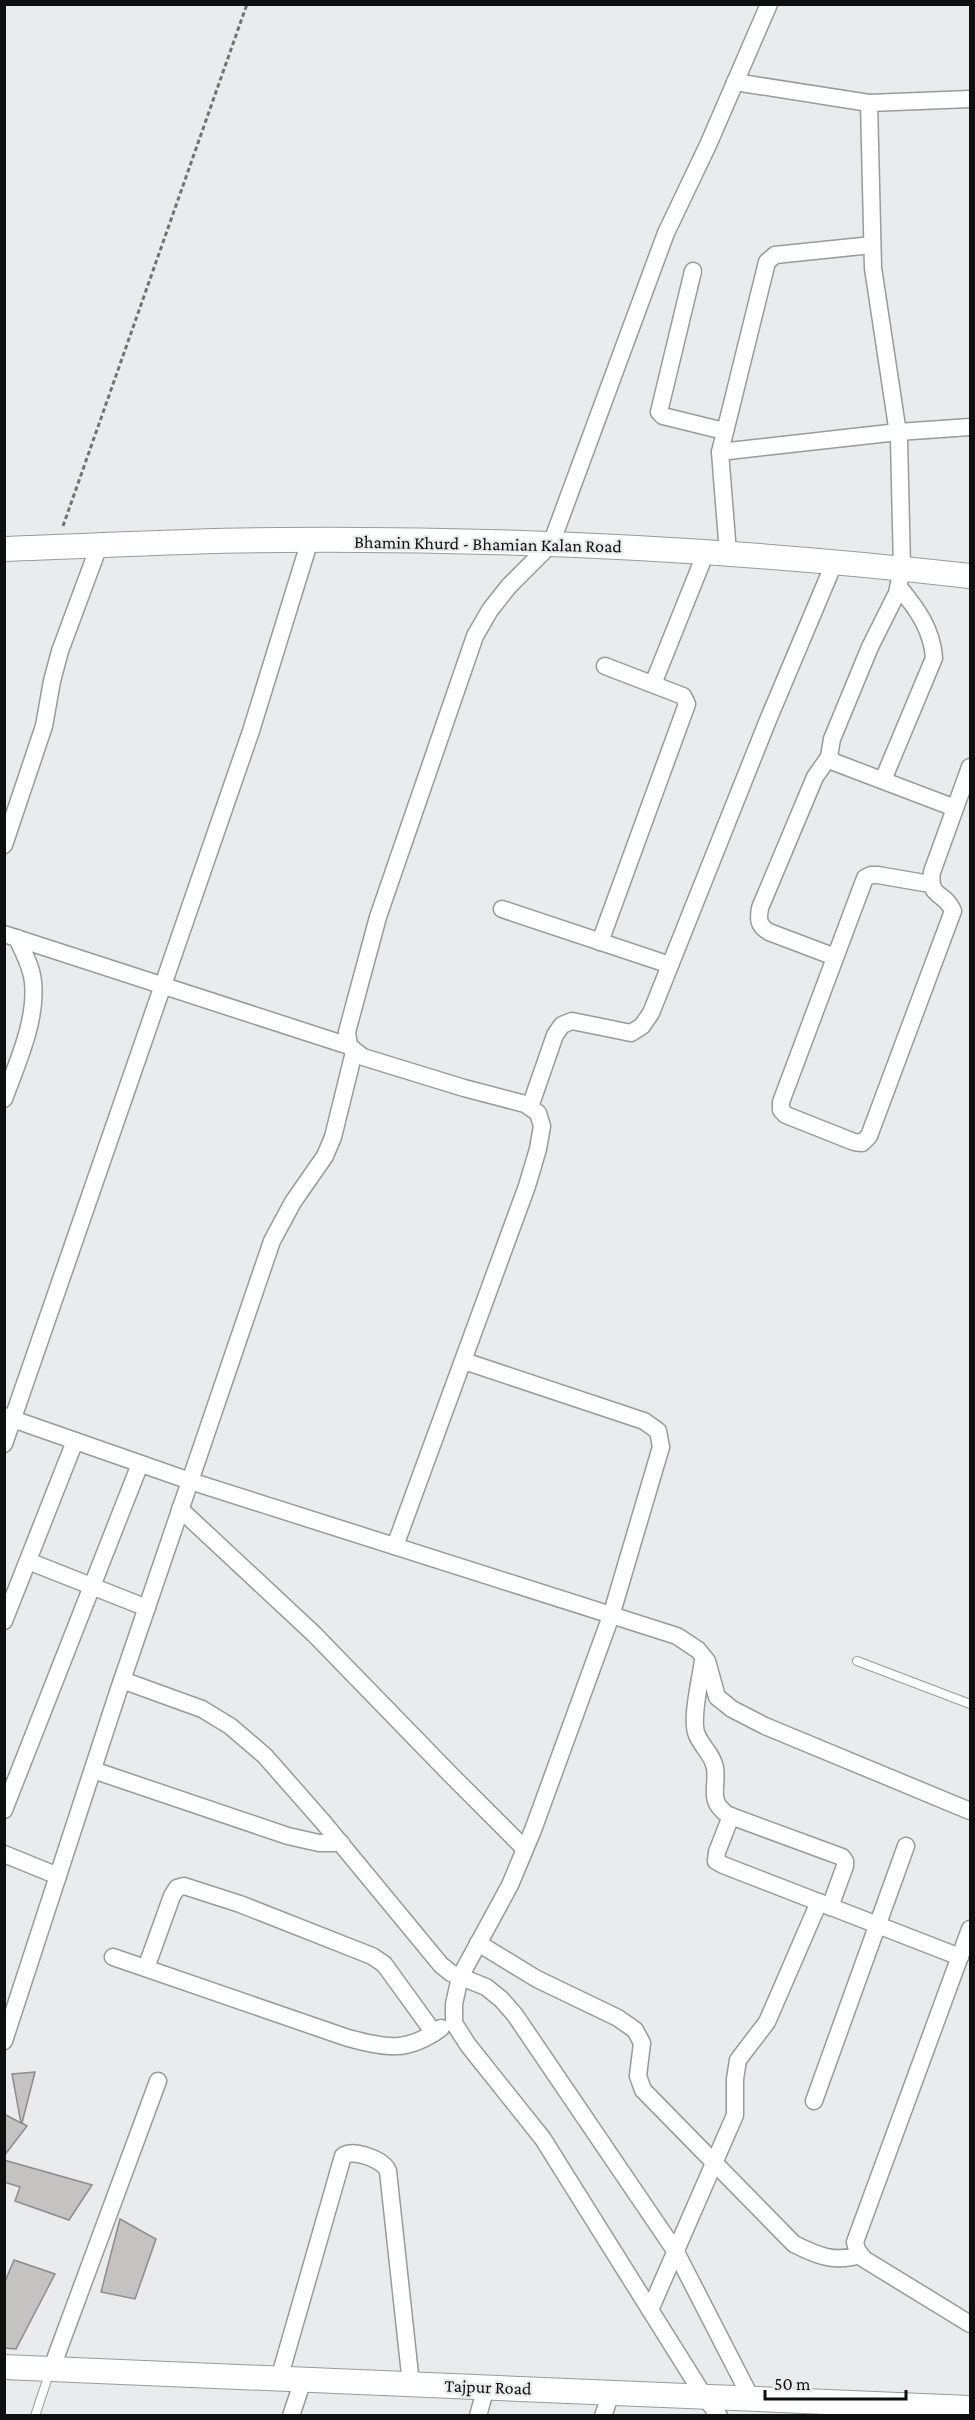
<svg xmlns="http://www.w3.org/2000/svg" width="975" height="2420" font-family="'Crimson Pro',serif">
	<rect width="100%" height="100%" fill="#eaebed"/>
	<g fill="#c5c2c2" stroke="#8e8b8b" stroke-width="1.5">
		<path d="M35,2072L22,2123L27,2126L4,2156V2114L21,2123L12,2074Z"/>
		<path d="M4,2160L92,2185L69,2220L15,2201L20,2187L4,2182Z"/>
		<path d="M120,2219L156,2239L135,2299L101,2292Z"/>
		<path d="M14,2260L55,2274L16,2349L4,2348V2284Z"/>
	</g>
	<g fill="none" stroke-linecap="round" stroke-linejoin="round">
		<g stroke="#999a9c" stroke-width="10">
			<g id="lane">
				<path d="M857,1661L970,1704"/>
				<path d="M35,2416L50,2371"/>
			</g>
		</g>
		<g stroke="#999a9c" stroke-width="19">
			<g id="street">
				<path d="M735,82L869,103L873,268L899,440L902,568L897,593L870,647L832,739L829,757L834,762L955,808"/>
				<path d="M869,103L970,99"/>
				<path d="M693,271L659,412L663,416L724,431"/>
				<path d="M720,452L898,432L970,427"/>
				<path d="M728,553L720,452L767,262L775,255L872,245"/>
				<path d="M653,684L706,552"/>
				<path d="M829,757L815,777L760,908C758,920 758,925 769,932L835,957"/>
				<path d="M883,780L934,658C932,629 917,609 899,587"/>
				<path d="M4,845L44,726L52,681L60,651L99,546"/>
				<path d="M930,884L878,875H871L865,878L781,1102V1110L786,1115L854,1142L862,1143L869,1136L953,911C945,891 928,899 932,872L970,767"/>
				<path d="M502,909L670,965"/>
				<path d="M4,934L349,1046"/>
				<path d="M600,942L687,704L683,696L605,666"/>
				<path d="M4,1099C17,1063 37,1021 33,982C32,967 23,952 17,938"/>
				<path d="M530,1107L555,1035L562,1025L572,1021L631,1033L642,1026L651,1013L768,720L835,561"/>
				<path d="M464,1361L644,1421L658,1431L661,1447L611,1616L533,1830L510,1885L460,1977L454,2004V2023L468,2045L543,2139L704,2396L719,2416"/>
				<path d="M4,1416L190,1481L677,1636L698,1650L707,1661L717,1697L732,1709L765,1726L970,1811"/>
				<path d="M4,1444L251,731L310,540"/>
				<path d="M180,1509L314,1634L454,1778L525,1849"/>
				<path d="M395,1546L527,1186L538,1149L542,1126L538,1113L525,1104L464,1088L363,1057L349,1046L347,1032L378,917L475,636L490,610L509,586L551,544L666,233L708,145L769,4"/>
				<path d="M28,1561L147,1608"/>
				<path d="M4,1621L75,1441"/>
				<path d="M703,1660C701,1678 690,1720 697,1735C702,1747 713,1755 715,1768C718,1789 707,1800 728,1815L842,1857L845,1861V1866L830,1907"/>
				<path d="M122,1680L202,1709L230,1726L265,1756L323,1822L441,1965L451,1973L486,1987L501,1999L515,2015L676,2252L751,2398"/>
				<path d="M93,1770L288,1836L319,1843H341"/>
				<path d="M4,1810L140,1464"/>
				<path d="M731,1816L717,1852L716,1861L723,1865L960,1957"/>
				<path d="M4,1854L58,1876"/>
				<path d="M970,1929L855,2242L857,2250L864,2259L970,2324"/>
				<path d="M478,1943L537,1979L618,2018L635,2030L642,2043L638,2076L643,2090L794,2244C818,2256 835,2263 860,2255"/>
				<path d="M113,1957L348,2038C387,2048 407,2053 441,2028"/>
				<path d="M146,1968L172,1896L177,1888L184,1886L240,1904L372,1956L384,1964L434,2033"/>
				<path d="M4,2041L118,1692L272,1241L293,1202L325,1156L333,1137L354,1052"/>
				<path d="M814,2101L906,1846"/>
				<path d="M650,2310L735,2115V2079L738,2060L767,2022L819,1902"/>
				<path d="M51,2370L158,2081"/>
				<path d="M279,2379L343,2156C353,2148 384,2160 388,2171L411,2384"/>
				<path d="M291,2416L303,2380"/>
				<path d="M478,2416L486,2387"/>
				<path d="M603,2416L612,2391"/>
			</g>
		</g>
		<g stroke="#999a9c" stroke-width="26">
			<g id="secondary">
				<path d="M4,549C97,546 189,540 281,540C511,538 742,550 970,576"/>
				<path d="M4,2367L970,2408"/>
			</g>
		</g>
		<path stroke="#717273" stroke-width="3" stroke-dasharray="4.5 3" stroke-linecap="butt" d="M63,526L247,4"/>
		<use href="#lane" stroke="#fff" stroke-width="8"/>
		<use href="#street" stroke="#fff" stroke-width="16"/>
		<use href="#secondary" stroke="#fff" stroke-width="24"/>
	</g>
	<g text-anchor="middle" stroke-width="4.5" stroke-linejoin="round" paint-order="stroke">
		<g font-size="18" fill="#0e0f0f" stroke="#eaebed">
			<text transform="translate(488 544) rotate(1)" y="6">Bhamin Khurd - Bhamian Kalan Road</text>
			<text transform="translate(488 2387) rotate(2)" y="6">Tajpur Road</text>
		</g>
	</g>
	<rect width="975" height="2420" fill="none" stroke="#0e0f0f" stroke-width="12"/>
	<path d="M765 2390v9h141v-9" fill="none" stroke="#0e0f0f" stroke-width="3"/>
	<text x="774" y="2390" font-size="18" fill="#0e0f0f" stroke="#eaebed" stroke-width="4.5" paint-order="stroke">50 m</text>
</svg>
